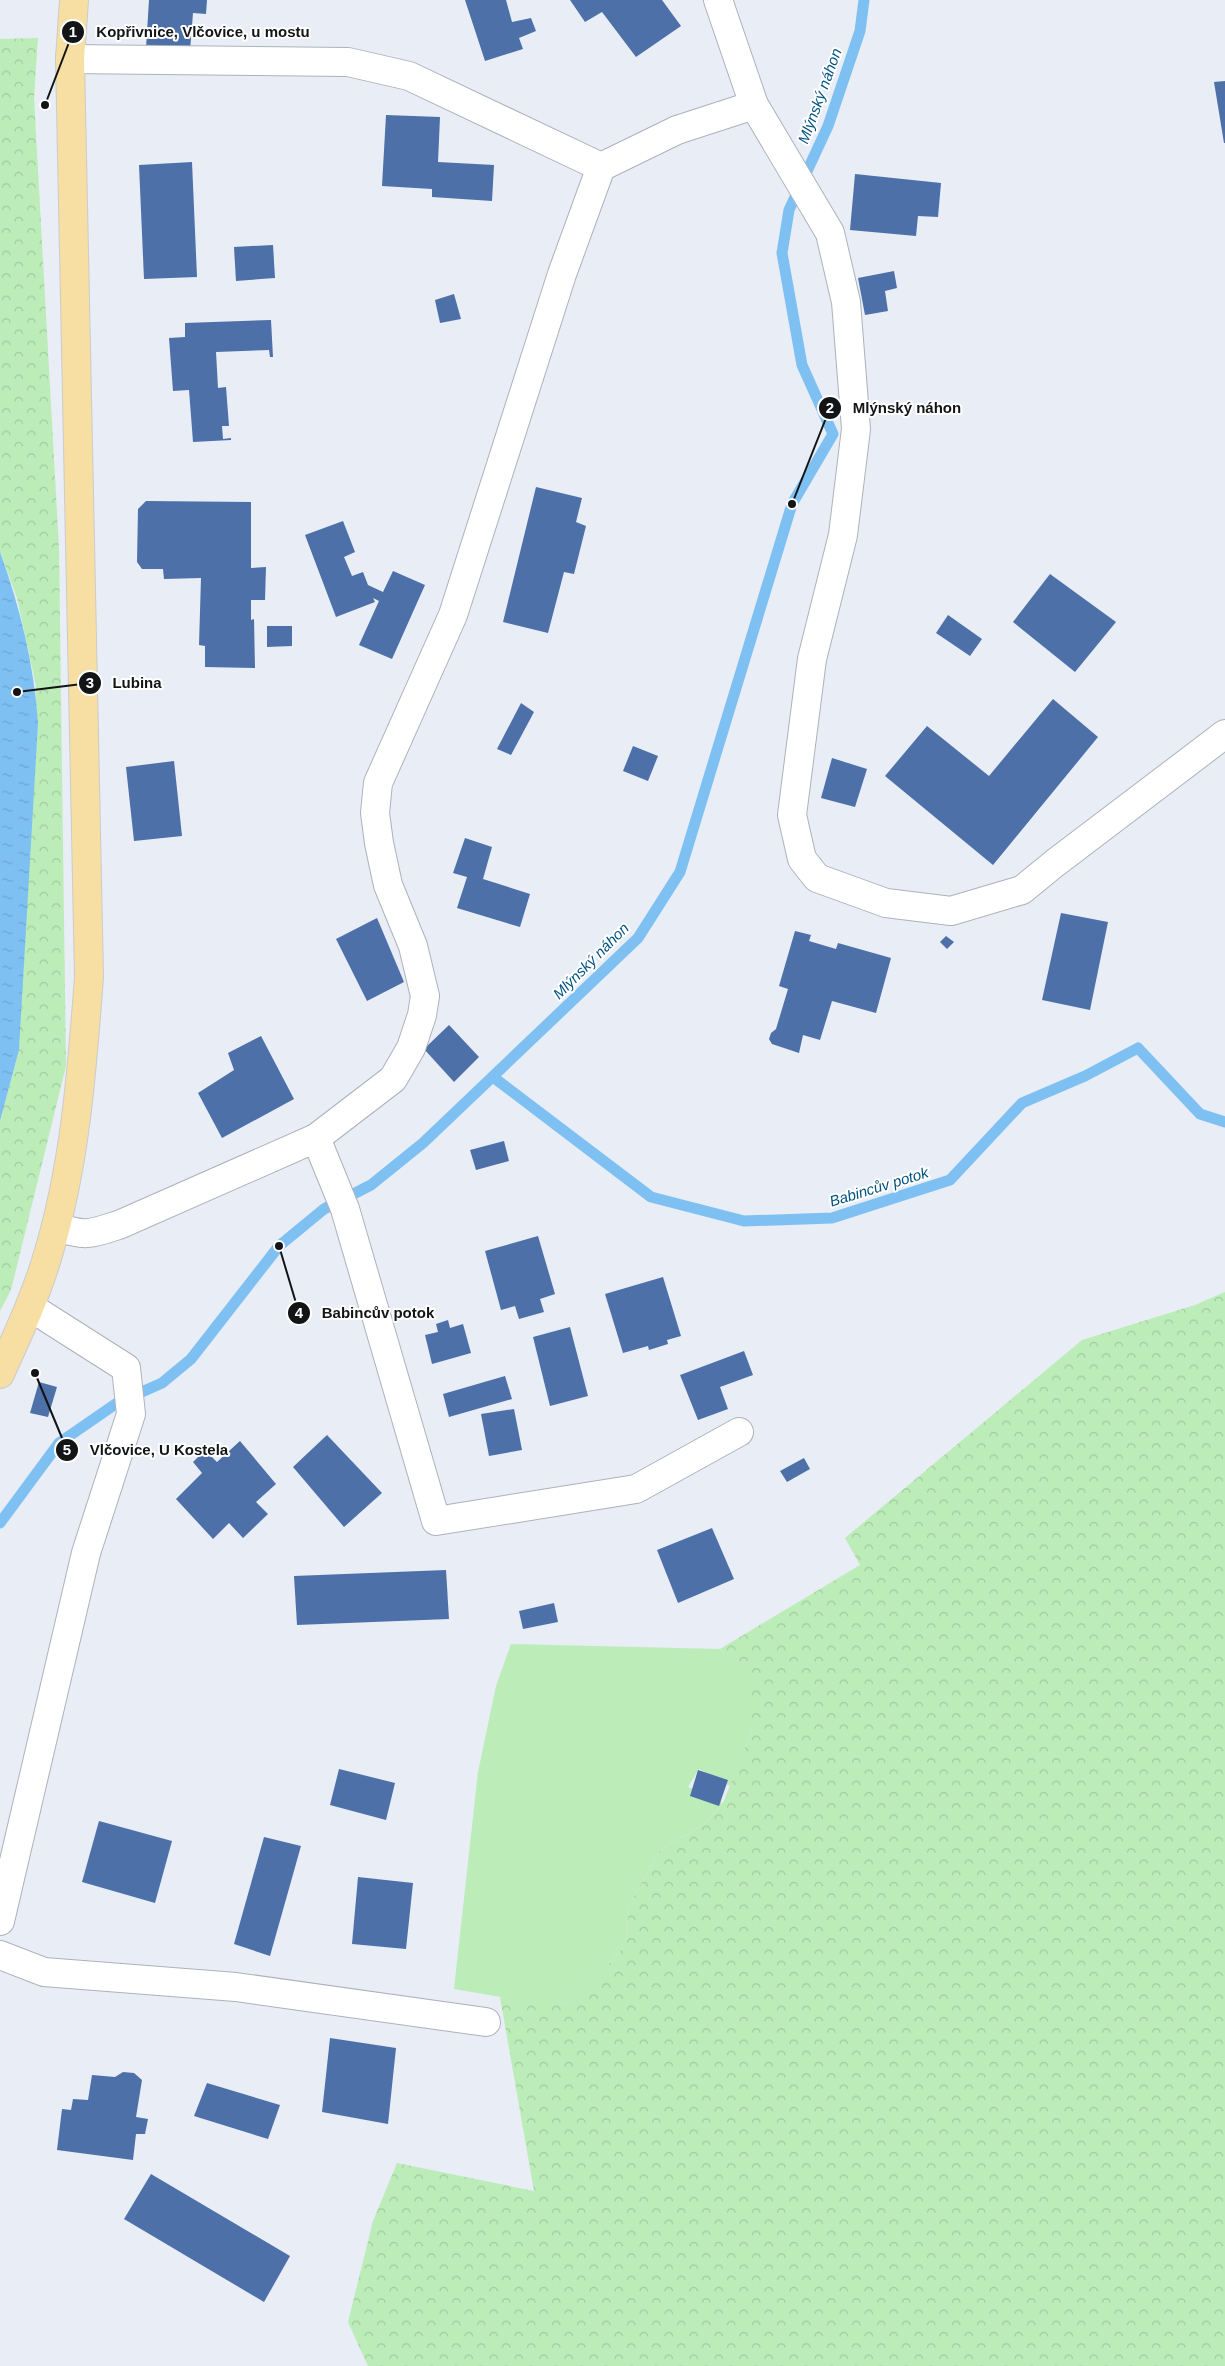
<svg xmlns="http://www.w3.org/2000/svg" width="1225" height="2366" font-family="Arial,sans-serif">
	<defs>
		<pattern id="forest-crowns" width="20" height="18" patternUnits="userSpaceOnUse" patternTransform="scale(1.25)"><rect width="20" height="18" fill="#bcedb8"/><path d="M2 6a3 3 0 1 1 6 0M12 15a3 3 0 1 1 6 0" fill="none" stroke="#a1ca9d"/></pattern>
		<pattern id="water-ripples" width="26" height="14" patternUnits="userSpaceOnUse" patternTransform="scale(1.25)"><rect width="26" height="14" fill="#7fc0f3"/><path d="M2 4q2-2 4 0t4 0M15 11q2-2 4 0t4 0" fill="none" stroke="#6da4d0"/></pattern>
	</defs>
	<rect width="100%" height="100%" fill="#e8edf6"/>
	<path fill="#bcedb8" d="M511,1644L720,1649L752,1671V1730L730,1786L699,1769L688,1787L723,1803L705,1824L661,1849L628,1907L627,1943L602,1972L567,2005L525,2001L454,1989L478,1772L496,1686Z"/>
	<g fill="url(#forest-crowns)">
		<path d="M38,38L34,98L59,549L66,1066L11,1290L0,1311V1121L19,1050L36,686L17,598L0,552V39Z"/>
		<path d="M1225,1292V2366H368L348,2322L373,2221L397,2163L534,2191L500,1997L567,2005L602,1972L627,1943L628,1907L661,1849L705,1824L723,1803L752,1730V1672L720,1649L860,1565L845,1538L1082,1340L1195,1305Z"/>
	</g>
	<path fill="url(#water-ripples)" d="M0,552C20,607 34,664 38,723L19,1050L0,1121Z"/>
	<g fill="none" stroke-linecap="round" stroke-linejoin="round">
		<g stroke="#7fc0f3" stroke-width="11">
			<path d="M493,1077L651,1197L744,1221L832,1218L950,1180L1022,1103L1085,1076L1138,1048L1200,1114L1225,1122"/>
			<path d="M0,1523L59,1443L117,1403L162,1383L191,1359L279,1246L324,1209L371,1185L423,1143L638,938L680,872L792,504L833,434L802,365L782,253L789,210L828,126L860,31L864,0"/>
		</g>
	</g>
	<g fill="#4d70a9">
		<path d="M149,0H207L206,14L193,13L190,51L146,48Z"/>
		<path d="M465,0H506L512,22L531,18L536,31L519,38L523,49L485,61Z"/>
		<path d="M570,0H662L681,26L636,57L602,12L585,22Z"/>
		<path d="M1225,81V143H1224L1214,82Z"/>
		<path d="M386,115L440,117L438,162L494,165L492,201L432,197V189L382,186Z"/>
		<path d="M192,162L197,277L144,279L139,165Z"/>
		<path d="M855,174L941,183L938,217L918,216L916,236L850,230Z"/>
		<path d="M273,245L275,278L236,281L234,247Z"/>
		<path d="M894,271L897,288L885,291L888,311L865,315L858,278Z"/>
		<path d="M454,294L461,319L440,323L435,300Z"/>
		<path d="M271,320L273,357H270L269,350L216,352L218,388L226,387L229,426H222L223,439L231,438V440L193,442L189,390L173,391L169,338L185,337V323Z"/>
		<path d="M536,487L582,498L576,522L586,526L574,574L564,572L548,633L503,622Z"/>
		<path d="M146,501L251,502V568L266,567L265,600H251V620L254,619L255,668L205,667V646L199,645L201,578L164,579L163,569H142L137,562L138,509Z"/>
		<path d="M343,521L355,552L344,557L352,576L363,572L368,585L383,592L393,571L425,585L392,659L359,645L379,601L373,598L375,602L336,617L305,535Z"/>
		<path d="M1050,574L1116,622L1075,672L1013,622Z"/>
		<path d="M948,615L982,639L970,656L936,633Z"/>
		<path d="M267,626H292V646L267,647Z"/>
		<path d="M1053,699L1098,737L993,865L885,776L927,726L989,776Z"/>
		<path d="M521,703L534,712L511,755L497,749Z"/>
		<path d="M633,746L658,756L648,781L623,771Z"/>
		<path d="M832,758L867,769L855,807L821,798Z"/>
		<path d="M174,761L182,836L134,841L126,767Z"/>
		<path d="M465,838L492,847L483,879L530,894L520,927L457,908L467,877L453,873Z"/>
		<path d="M1061,913L1108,922L1090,1010L1042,1000Z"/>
		<path d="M377,918L404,982L367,1001L336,939Z"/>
		<path d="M795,931L811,935L809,941L836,949L838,943L891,958L876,1013L832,1001L820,1040L803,1035L799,1053L772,1044L769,1039L771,1033L776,1029L788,989L779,986Z"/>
		<path d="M946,936L954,942L947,949L940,942Z"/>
		<path d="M449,1025L479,1057L454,1082L424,1049Z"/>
		<path d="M261,1036L294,1099L222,1138L198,1093L234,1070L228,1053Z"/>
		<path d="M504,1141L509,1161L476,1170L470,1150Z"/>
		<path d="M538,1236L555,1294L540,1299L544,1312L519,1319L515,1306L501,1310L485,1251Z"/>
		<path d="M663,1277L681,1336L667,1340L668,1344L649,1350L648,1346L623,1353L605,1294Z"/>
		<path d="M448,1320L450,1328L463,1324L471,1353L432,1364L425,1335L438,1332L436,1324Z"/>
		<path d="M570,1327L588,1396L550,1406L533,1337Z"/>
		<path d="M744,1351L753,1375L720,1387L728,1409L698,1420L680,1375Z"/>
		<path d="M505,1376L512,1399L449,1417L443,1394Z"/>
		<path d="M39,1382L57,1387L48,1417L30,1413Z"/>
		<path d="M514,1409L522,1450L489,1456L481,1414Z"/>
		<path d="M327,1435L382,1493L344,1527L293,1467Z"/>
		<path d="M240,1441L276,1484L256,1502L268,1514L243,1538L229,1523L213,1539L176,1499L202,1473L193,1462L205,1450L217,1462Z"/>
		<path d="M804,1458L810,1469L787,1482L780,1471Z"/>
		<path d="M712,1528L734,1579L678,1603L657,1550Z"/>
		<path d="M446,1570L449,1619L297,1625L294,1576Z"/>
		<path d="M554,1603L558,1622L523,1629L519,1611Z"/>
		<path d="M339,1769L395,1783L386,1820L330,1805Z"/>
		<path d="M698,1770L728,1780L719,1806L690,1796Z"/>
		<path d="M99,1821L172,1841L155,1903L82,1882Z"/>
		<path d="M264,1837L301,1846L270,1956L234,1944Z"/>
		<path d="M358,1877L413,1883L406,1949L352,1944Z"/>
		<path d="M330,2038L396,2048L388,2124L322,2112Z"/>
		<path d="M123,2072L134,2073L142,2080L136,2117L148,2119L145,2134H136L133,2160L57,2150L62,2109L71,2110L73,2099L88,2100L92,2075L115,2077Z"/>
		<path d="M207,2083L280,2105L268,2139L194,2116Z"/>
		<path d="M151,2174L290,2256L264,2302L124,2219Z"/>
	</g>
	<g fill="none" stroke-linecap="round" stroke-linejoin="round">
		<g stroke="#adb2ba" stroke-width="30">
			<g id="minor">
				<path d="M718,0L754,105L830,233L846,302L856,429L843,535L812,659L792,815L802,859L817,878L886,903L951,911L1022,890L1055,863L1225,734"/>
				<path d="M70,59L348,62L409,76L601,167"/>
				<path d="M316,1138L345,1209L436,1521L636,1489L739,1432"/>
				<path d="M56,1227C87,1237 91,1234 121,1224L316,1138L393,1079L411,1048L422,1015L425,996L413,946L388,885L379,843L375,813L378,783L453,615L562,274L601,167L677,130L754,105"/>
				<path d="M0,1921L86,1553L131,1414L126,1368L30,1307"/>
				<path d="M0,1955L44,1972L236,1987L486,2022"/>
			</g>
		</g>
		<g stroke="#cbcbcc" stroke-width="30">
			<path id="major" d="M0,1374C17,1336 35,1298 47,1258C75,1167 82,1071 89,977L70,59L74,0"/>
		</g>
		<use href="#minor" stroke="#fff" stroke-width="28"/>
		<use href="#major" stroke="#f7dfa3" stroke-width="28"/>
	</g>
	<g text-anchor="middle" stroke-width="4" stroke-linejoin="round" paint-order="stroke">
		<g font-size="15" font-style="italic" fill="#005281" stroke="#fff">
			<text transform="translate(820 96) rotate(-70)" y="5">Mlýnský náhon</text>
			<text transform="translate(591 961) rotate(-45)" y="5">Mlýnský náhon</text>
			<text transform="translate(879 1187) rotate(-17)" y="5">Babincův potok</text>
		</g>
	</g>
	<path fill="none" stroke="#121416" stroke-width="2" d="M45 105L73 32M792 504L830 408M17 692L90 683M279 1246L299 1313M35 1373L67 1450"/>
	<g fill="#121416" stroke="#fff" stroke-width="2">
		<circle cx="45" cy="105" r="5"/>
		<circle cx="792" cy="504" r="5"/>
		<circle cx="17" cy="692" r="5"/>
		<circle cx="279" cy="1246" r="5"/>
		<circle cx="35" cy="1373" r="5"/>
		<circle cx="73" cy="32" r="12"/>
		<circle cx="830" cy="408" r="12"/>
		<circle cx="90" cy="683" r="12"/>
		<circle cx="299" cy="1313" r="12"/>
		<circle cx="67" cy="1450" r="12"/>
	</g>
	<g font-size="15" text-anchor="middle" font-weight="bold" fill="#fff">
		<text x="73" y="37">1</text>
		<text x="830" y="413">2</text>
		<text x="90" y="688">3</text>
		<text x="299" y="1318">4</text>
		<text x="67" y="1455">5</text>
	</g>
	<g font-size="15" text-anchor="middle" font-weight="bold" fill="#121416" stroke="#fff" stroke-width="4" stroke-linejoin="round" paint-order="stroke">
		<text x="203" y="37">Kopřivnice, Vlčovice, u mostu</text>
		<text x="907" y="413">Mlýnský náhon</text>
		<text x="137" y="688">Lubina</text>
		<text x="378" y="1318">Babincův potok</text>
		<text x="159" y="1455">Vlčovice, U Kostela</text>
	</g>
</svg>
